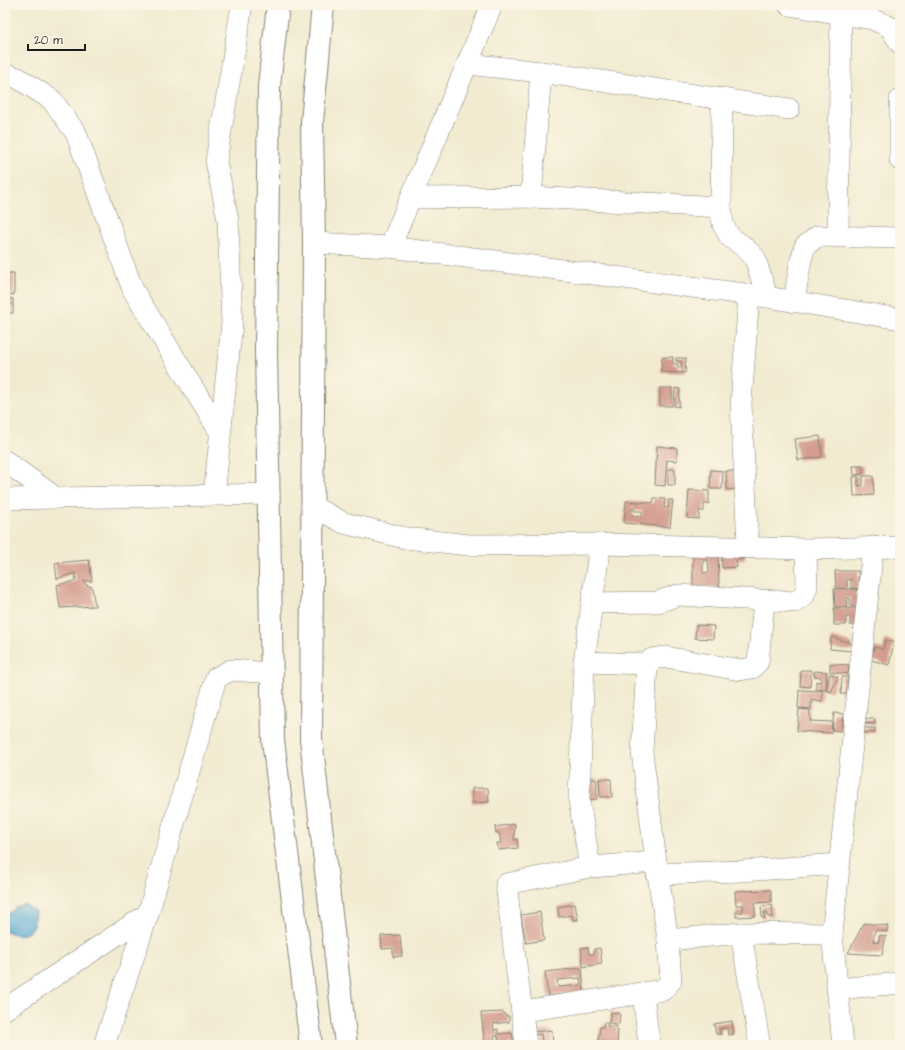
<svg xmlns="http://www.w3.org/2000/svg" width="905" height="1050" font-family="'Architects Daughter',sans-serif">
	<rect width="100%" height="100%" fill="#fcf5e5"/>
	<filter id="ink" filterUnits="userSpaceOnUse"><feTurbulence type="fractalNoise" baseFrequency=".025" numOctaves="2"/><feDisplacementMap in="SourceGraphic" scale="8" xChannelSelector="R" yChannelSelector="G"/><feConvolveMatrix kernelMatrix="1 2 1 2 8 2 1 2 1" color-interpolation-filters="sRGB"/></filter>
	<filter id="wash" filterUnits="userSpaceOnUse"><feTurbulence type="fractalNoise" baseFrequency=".012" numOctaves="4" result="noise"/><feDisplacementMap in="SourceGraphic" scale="16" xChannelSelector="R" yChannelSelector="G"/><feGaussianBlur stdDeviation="0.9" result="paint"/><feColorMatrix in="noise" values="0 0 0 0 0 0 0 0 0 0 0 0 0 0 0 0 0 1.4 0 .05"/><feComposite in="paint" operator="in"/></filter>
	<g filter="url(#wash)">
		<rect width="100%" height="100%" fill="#f2ebd2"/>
		<path fill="#56a9d1" stroke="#396276" d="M24,904L35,911L34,927C24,938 17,935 5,931V912L10,913L16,907Z"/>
		<g id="blocks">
			<g fill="#d39c8e" fill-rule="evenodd">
				<path d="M5,273H14V295L5,294Z"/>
				<path d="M5,298L13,299V313H5Z"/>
				<path d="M662,357H673V364H678V368H681V361H676V358H686L685,373L661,372Z"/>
				<rect x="660" y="388" width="12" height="18"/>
				<path d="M675,388L680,389L679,407L674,406Z"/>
				<path d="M820,436L822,457L798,460L795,439Z"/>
				<path d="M657,446L677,448V461L667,460L665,486L655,485Z"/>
				<path d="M853,466H863V474L854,475Z"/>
				<rect x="668" y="469" width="7" height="16"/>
				<path d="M711,470L723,471L722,489H710Z"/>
				<path d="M726,471H736V489L727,490Z"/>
				<path d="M858,476V486L863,485V476H873L874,495L854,496L853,477Z"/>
				<path d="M689,490L709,491V504H704V511H699V519L687,518Z"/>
				<path d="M654,498L665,499L664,508H668V500H673L670,527L624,523L626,501L653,503ZM632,508H634V511H642V517L632,516Z"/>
				<path d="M745,548V559L736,560L737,567L722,568L721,549Z"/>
				<path d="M693,549H718L719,587H693ZM703,560H708L709,572L703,573Z"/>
				<path d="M89,560L92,581H84L86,585L92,587L95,606L60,608L57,585L76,581L75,573L57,579L55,563Z"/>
				<path d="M835,571H858L859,588H851V579L847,580V588H836Z"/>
				<path d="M834,589H858V607L850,606V598H846L847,607H835Z"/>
				<path d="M834,608H858V625H850V617H846V625H834Z"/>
				<path d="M696,625L714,626L713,639L695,638Z"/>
				<path d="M831,637L853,644L852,651L830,649Z"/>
				<path d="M885,640L894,642L889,665L871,660L874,647L883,649Z"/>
				<path d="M830,664L849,665L848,674L830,672Z"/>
				<path d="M801,670H811L810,687L800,686Z"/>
				<path d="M814,671L827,672L826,690L816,689V681L821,682V677L814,676Z"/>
				<path d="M830,674L838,677L831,692L826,690Z"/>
				<path d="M842,677H848L847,694H841Z"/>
				<path d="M799,690L823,691L822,701L811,700V709L798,708Z"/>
				<path d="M799,709L810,710V721L832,722L831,733L797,731Z"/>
				<path d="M834,713L843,714L841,731L832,730Z"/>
				<path d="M862,718L875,719V724L862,723Z"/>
				<rect x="862" y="728" width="13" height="5"/>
				<path d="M596,779L597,799L585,800L584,780Z"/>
				<path d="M599,779H611L612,797H600Z"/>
				<path d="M472,788H488L489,802L472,803Z"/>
				<path d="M515,824L514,840L517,839L518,848L498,850L497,843H501L499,833H496L495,827Z"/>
				<path d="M771,890V902L755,903V916L736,917V912H743V905H736L735,891Z"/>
				<path d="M575,904L578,920H573L572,915L559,917L558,907Z"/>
				<path d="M772,905L773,917H768L767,912H764L765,918H762L761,907Z"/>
				<path d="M540,912L544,940L526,943L521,915Z"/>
				<path d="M864,923L888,926L887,932L875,930L873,941L878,943L880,935L886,936L882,955L848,953Z"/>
				<path d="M400,935L402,956L393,957V948L382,949L381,936Z"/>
				<path d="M588,947L589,954H594V949L600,948L602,964L583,967L581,948Z"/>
				<path d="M582,968L584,992L548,996L545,972ZM580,978L581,985L558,987L557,980Z"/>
				<path d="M503,1012L506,1016H509V1022L493,1024L494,1030L498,1029V1034L512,1033L514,1044L499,1045L498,1036H494L495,1045H485L481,1013Z"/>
				<path d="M611,1012L620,1014L619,1024L609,1023Z"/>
				<path d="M732,1021L734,1034L728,1035L727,1028L720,1029L721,1034H716L714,1024Z"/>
				<path d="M604,1023H608L607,1026H617L616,1030H618L617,1044L598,1041L600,1027H603Z"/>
				<path d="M552,1030L553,1045H546L545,1043H542V1045H533L532,1032ZM541,1034L542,1042H535L534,1035Z"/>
			</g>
		</g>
	</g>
	<g filter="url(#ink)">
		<use href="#blocks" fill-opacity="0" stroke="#878477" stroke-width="1"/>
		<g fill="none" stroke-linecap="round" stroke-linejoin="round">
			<g stroke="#878477" stroke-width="22">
				<g id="street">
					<path d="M789,5L872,19L890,27L900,43"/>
					<path d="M468,64L541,72L789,109"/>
					<path d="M5,74L18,78L52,100L76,133L133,290L220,432"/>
					<path d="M722,98L721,207L723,225L730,237L743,246L755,258L767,297"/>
					<path d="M900,100V160"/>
					<path d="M531,197L541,72"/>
					<path d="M411,198L531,197L721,207"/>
					<path d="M838,235L841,12"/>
					<path d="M314,243L390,247L492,5"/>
					<path d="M390,247L767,297L900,319"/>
					<path d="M794,302L800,264L805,246L818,236L900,238"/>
					<path d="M5,461L56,498"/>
					<path d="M214,495L232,323L228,220L216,161L242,5"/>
					<path d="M5,499L269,494"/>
					<path d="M312,506L344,523L405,538L469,545L600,544L806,549L900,547"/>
					<path d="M748,546L741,404L749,294"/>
					<path d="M592,603L658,602L678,595L795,602L803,597L807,587L806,549"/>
					<path d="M584,662L647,664"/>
					<path d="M590,867L579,800L584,662L600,544"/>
					<path d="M657,874L742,871L839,864"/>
					<path d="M741,933L759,1041L758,1045"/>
					<path d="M668,940L741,933L832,934"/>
					<path d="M837,989L900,983"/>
					<path d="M643,993L649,1045"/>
					<path d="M5,1009L148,914"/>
					<path d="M523,1011L663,990L671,981L668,940L656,862L642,752L647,664L652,659L666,657L740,670L752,668L758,662L764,601"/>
					<path d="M104,1045L148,914L216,678L231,670L272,673"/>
					<path d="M526,1045L506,884L590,867L656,862"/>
					<path d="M843,1045L832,934L873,547"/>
				</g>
			</g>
			<g stroke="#878477" stroke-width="24">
				<g id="primary">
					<path d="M278,5L269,86L266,351L273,740L311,1045"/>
					<path d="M323,5L312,122L314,243L311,739L346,1045"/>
				</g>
			</g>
			<use href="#street" stroke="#fff" stroke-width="21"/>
			<use href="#primary" stroke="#fff" stroke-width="22"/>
		</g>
	</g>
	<rect width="905" height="1050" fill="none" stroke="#fcf5e5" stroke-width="20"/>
	<path d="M28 44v6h57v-6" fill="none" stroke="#1c1c1c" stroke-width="2"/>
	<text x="34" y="44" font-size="12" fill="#1c1c1c" stroke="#fcf5e5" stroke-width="3" paint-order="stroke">20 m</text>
</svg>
